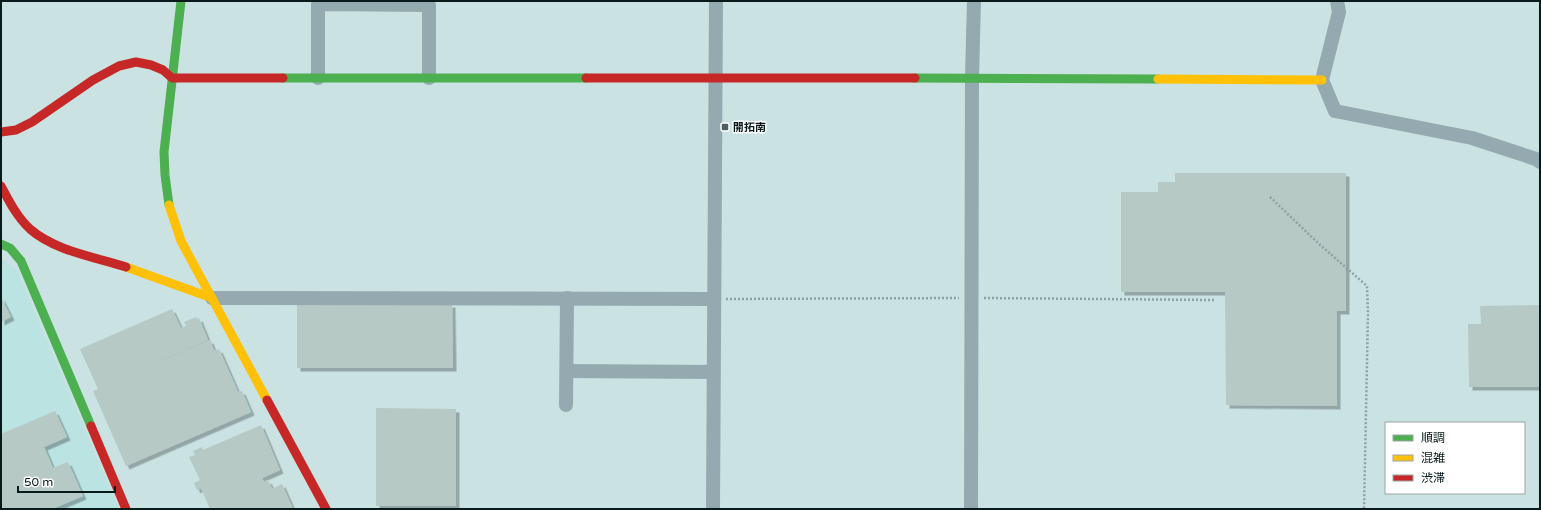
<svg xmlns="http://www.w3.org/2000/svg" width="1541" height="510" font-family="'Varela Round','Noto Sans JP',sans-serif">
	<defs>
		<filter id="shadow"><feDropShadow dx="3.5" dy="3.5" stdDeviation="0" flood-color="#0004"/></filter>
	</defs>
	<rect width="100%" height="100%" fill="#cae2e1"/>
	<path fill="#bae3e2" d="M1,259L5,261L17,271L119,509H1Z"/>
	<g fill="#b7c9c5" filter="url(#shadow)">
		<path d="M1175,173H1346V311H1337V406L1226,405L1225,292H1121V192H1158V182H1175Z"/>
		<path d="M1,297L11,317L1,322Z"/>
		<path d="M452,304L453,368H297V305Z"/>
		<path d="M1540,305V387H1469L1468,324H1481L1480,306Z"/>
		<path d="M172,309L181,328L186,326L184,322L196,317L197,319L199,318L208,340L115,381L210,340L214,351L219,349L238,392L242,391L251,412L126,466L93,391L98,389L80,349Z"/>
		<path d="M376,408L456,409V506H376Z"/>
		<path d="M55,411L67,437L44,447L53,468L68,462L83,496L52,509H1V434Z"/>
		<path d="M261,425L280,470L262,478L264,482L268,480L272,489L282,484L293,509H210L201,488L197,490L194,483L200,480L189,457L195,455L193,451L202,447L203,450Z"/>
	</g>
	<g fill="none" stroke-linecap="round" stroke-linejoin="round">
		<g stroke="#8fa1a5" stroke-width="2.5" stroke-dasharray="2 2" stroke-linecap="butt">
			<path d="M1270,197L1318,243L1367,286L1368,313L1364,509"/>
			<path d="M984,298L1214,300"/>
			<path d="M726,299L959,298"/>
		</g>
		<g stroke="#95a9b1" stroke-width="14">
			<path d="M1337,1L1339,12L1322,80L1335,111L1472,138L1536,159L1540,162"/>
			<path d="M318,78V4L429,5V78"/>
			<path d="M212,298L714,299"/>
			<path d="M567,371L713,372"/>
			<path d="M566,405L567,298"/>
			<path d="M713,509L716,1"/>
			<path d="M971,509L972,78L974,1"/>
		</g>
		<g stroke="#4caf50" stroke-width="9">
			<path d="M283,78H586"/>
			<path d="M915,78L1158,79"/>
			<path d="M169,205L165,175L164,152L181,1"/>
			<path d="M1,244L10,248L21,261L91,426"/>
		</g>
		<g stroke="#ffc107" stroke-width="9">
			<path d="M1158,79L1322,80"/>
			<path d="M169,205L181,241L267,400"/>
			<path d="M126,267L212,298"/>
		</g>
		<g stroke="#c62828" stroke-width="9">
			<path d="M586,78H915"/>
			<path d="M1,132L16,130L32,122L93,80L119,66L136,62L151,65L163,70L172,78H283"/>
			<path d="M1,186C9,201 17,217 30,229C55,251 95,257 126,267"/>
			<path d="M267,400L326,509"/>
			<path d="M91,426L126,509"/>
		</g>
	</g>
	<rect fill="#4d6060" stroke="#fff" stroke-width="1.5" x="721" y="123" width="8" height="8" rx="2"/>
	<g text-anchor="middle" stroke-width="3" stroke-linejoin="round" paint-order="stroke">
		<g font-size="11" font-weight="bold" fill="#091a1a" stroke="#fff" text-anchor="start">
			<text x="733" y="131">開拓南</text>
		</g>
	</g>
	<rect width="1541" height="510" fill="none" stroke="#091a1a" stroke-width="4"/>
	<rect x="1385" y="422" width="140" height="72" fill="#ffffff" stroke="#9da3a3"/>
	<rect x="1393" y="435" width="20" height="6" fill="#4caf50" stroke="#9da3a3"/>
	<text x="1421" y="442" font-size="12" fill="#091a1a">順調</text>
	<rect x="1393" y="455" width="20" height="6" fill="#ffc107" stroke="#9da3a3"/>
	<text x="1421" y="462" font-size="12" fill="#091a1a">混雑</text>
	<rect x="1393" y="475" width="20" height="6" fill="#c62828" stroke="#9da3a3"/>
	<text x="1421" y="482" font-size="12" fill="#091a1a">渋滞</text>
	<path d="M18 486v6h97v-6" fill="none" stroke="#091a1a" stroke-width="2"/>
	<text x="24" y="486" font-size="12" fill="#091a1a" stroke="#ffffff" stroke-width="3" paint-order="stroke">50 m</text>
</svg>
